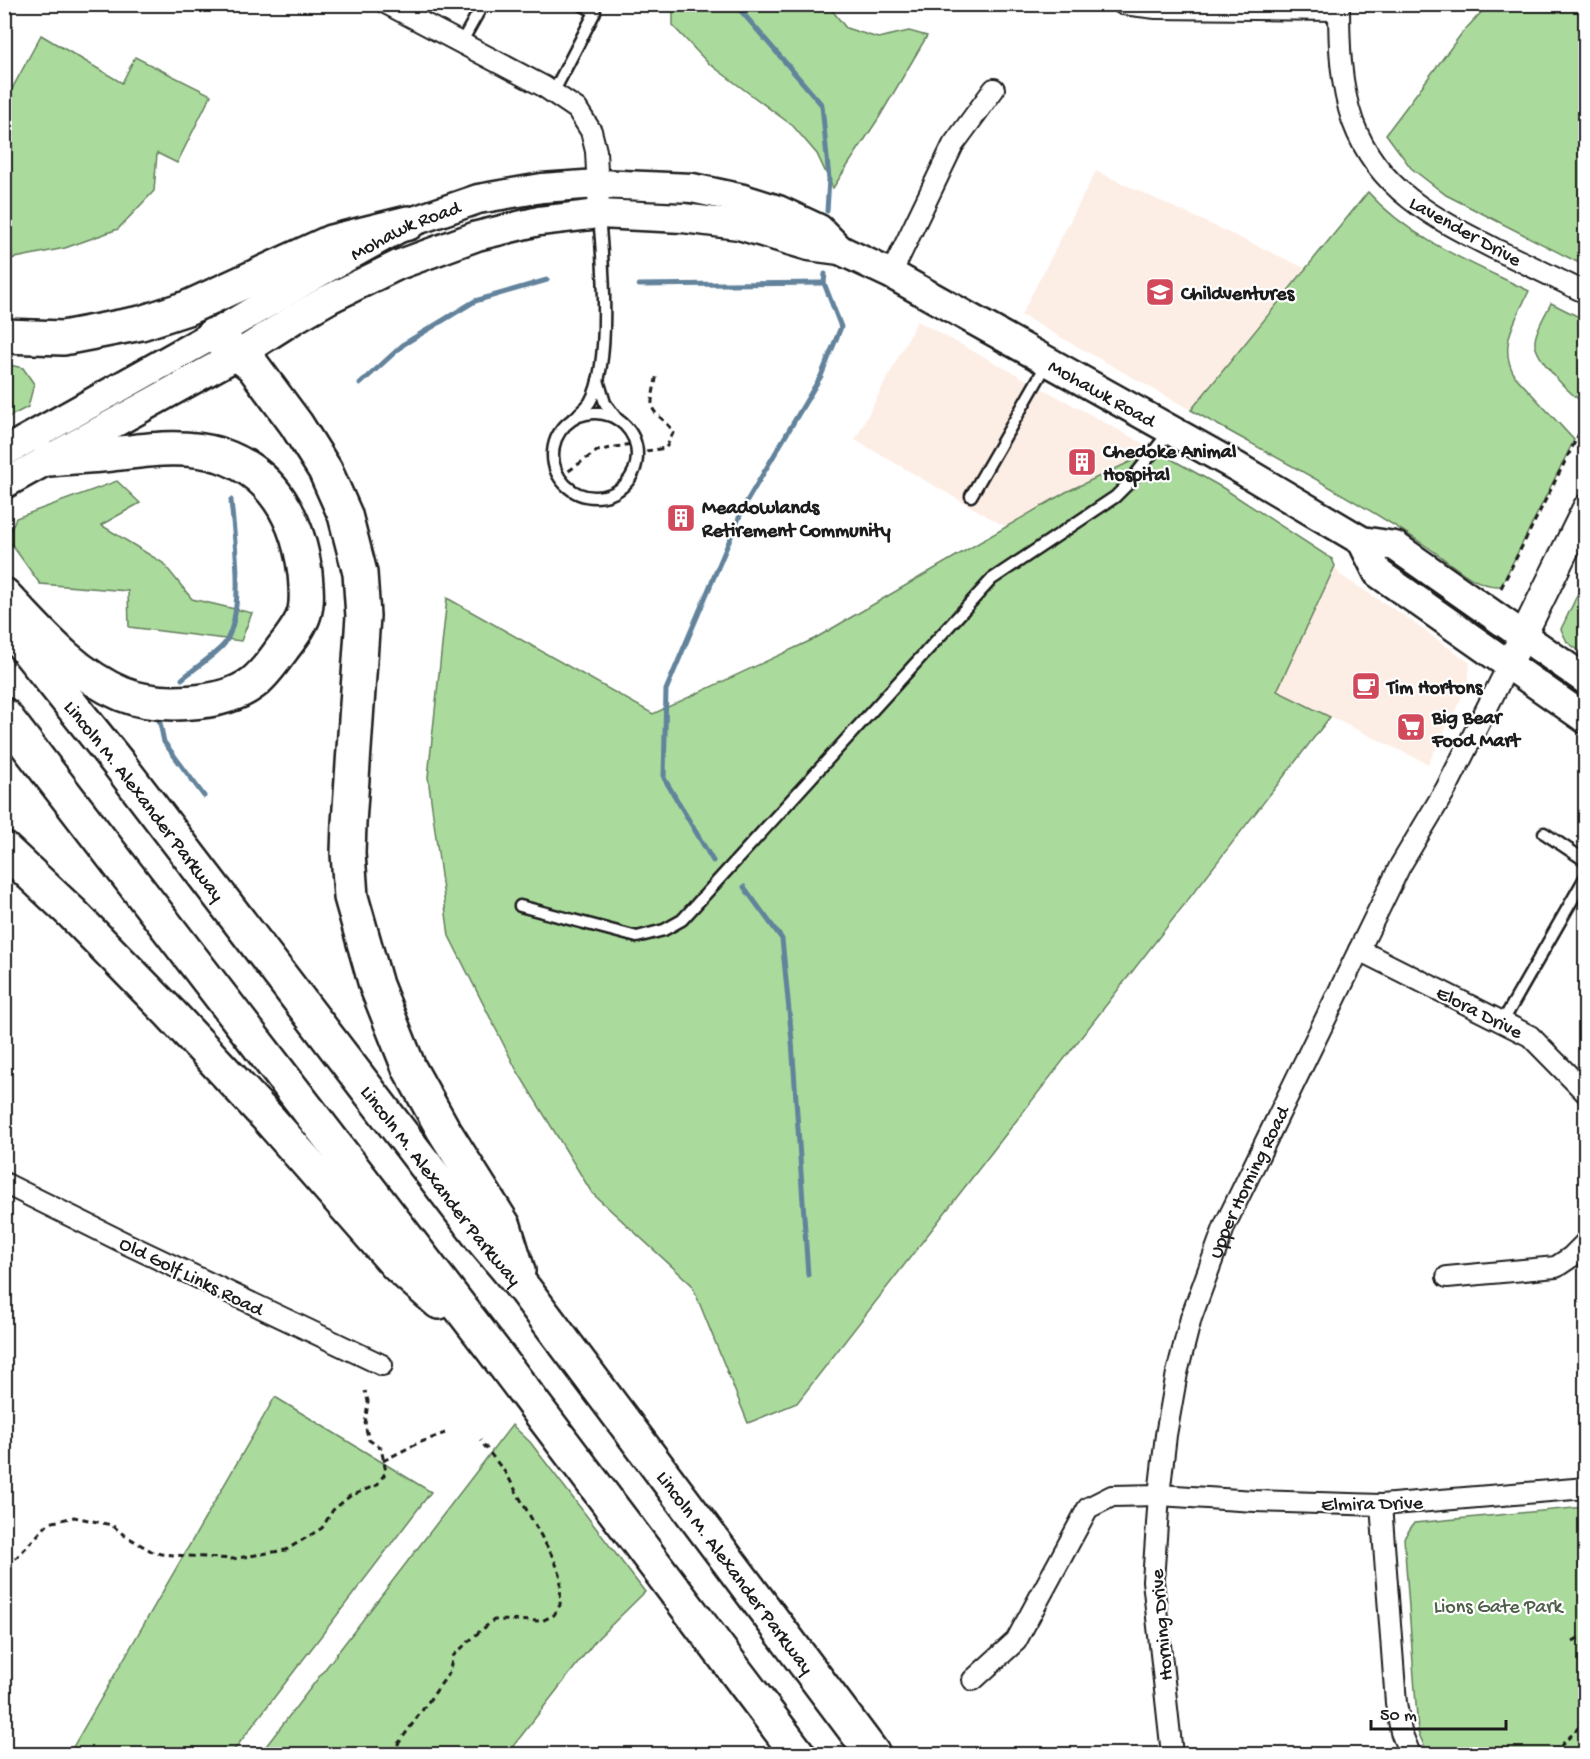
<svg xmlns="http://www.w3.org/2000/svg" width="1590" height="1759" font-family="'Gochi Hand',sans-serif">
	<rect width="100%" height="100%" fill="#fff"/>
	<filter id="ink" filterUnits="userSpaceOnUse"><feTurbulence type="fractalNoise" baseFrequency=".0167" numOctaves="2"/><feDisplacementMap in="SourceGraphic" scale="12" xChannelSelector="R" yChannelSelector="G"/><feConvolveMatrix kernelMatrix="1 2 1 2 8 2 1 2 1" color-interpolation-filters="sRGB"/></filter>
	<g filter="url(#ink)">
		<g fill="#fdeee5">
			<path d="M1096,171L1305,268L1191,410L1021,315Z"/>
			<path d="M917,321L1038,386L1155,450L1006,527L855,440Z"/>
			<path d="M1335,566L1340,575L1403,615L1470,663L1468,685L1428,764L1277,691Z"/>
		</g>
		<g fill="#aadb9c" stroke="#637c5c" stroke-width="1.5">
			<path d="M828,5L846,28L878,38L909,31L927,36L880,116L833,188L817,154L793,126L707,62L673,26V9L678,5Z"/>
			<path d="M1488,5H1585V266L1446,195L1411,168L1386,134L1462,33Z"/>
			<path d="M41,35L122,83L135,57L211,95L177,163L157,153L154,191L118,229L65,248L5,260V102Z"/>
			<path d="M1368,192C1411,240 1472,263 1529,291C1516,319 1497,346 1515,376L1574,440L1501,586C1474,588 1450,562 1429,548C1353,497 1271,455 1191,410Z"/>
			<path d="M1551,303L1585,320V403C1572,398 1534,357 1535,342C1535,330 1546,314 1551,303Z"/>
			<path d="M5,364L23,368L34,384L28,407L5,419Z"/>
			<path d="M1155,450L1223,488L1332,559L1335,566L1277,691L1330,717L797,1403L748,1423L692,1285L592,1193L516,1069L449,936L428,777L447,598L653,714L814,639L1066,492Z"/>
			<path d="M117,481L140,503L101,525L163,563L192,599L252,613L241,641L129,627L128,591L40,584L7,538L16,518Z"/>
			<path d="M1585,579V655L1567,642L1561,629Z"/>
			<path d="M275,1397L431,1492L231,1754H69Z"/>
			<path d="M512,1425L530,1442L645,1592L596,1640L507,1754H260Z"/>
			<path d="M1585,1507V1754H1428L1418,1732L1404,1538L1414,1523Z"/>
		</g>
		<g fill="none" stroke-linecap="round" stroke-linejoin="round">
			<g stroke="#62839b" stroke-width="5">
				<path d="M735,4L822,105L829,179L827,211"/>
				<path d="M639,285L824,283"/>
				<path d="M360,384L404,344L475,301L547,280"/>
				<path d="M182,679C192,670 218,653 225,643C246,610 234,538 231,500"/>
				<path d="M159,718L164,742L204,796"/>
				<path d="M713,861L664,778L666,690L744,506L821,376L841,327L824,283L825,274"/>
				<path d="M744,887L782,939L792,1041L808,1275"/>
			</g>
			<g stroke="#1c1c1c" stroke-width="15">
				<g id="service">
					<path d="M461,43L483,4"/>
					<path d="M553,93L595,12L581,4"/>
					<path d="M598,380L605,403L617,419"/>
					<circle cx="595" cy="455" r="42"/>
					<path d="M577,416C581,411 587,407 590,402C612,365 603,260 599,216"/>
					<path d="M971,496L1048,362"/>
					<path d="M1544,833L1586,861"/>
					<path d="M520,906L637,937L664,930L682,920L992,579L1115,497L1128,484L1169,432"/>
					<path d="M1503,1021L1586,876"/>
				</g>
			</g>
			<g stroke="#1c1c1c" stroke-width="24">
				<g id="minor">
					<path d="M387,4L543,86L577,109L591,131L596,151L599,214"/>
					<path d="M1123,4L1156,8L1339,10"/>
					<path d="M1339,4C1339,43 1340,85 1353,122C1378,190 1434,218 1495,249C1525,263 1555,278 1586,293"/>
					<path d="M891,274L953,145L994,89"/>
					<path d="M1359,950L1530,1036L1586,1093"/>
					<path d="M4,1183L127,1244L382,1365"/>
					<path d="M1447,1277L1556,1267L1571,1257L1586,1242"/>
					<path d="M1381,1505L1396,1703L1401,1732L1410,1754"/>
					<path d="M973,1680L1016,1641L1088,1508L1112,1496L1159,1495L1255,1501L1381,1505L1586,1488"/>
					<path id="s1" d="M1172,1754L1153,1581L1159,1495L1166,1435L1177,1373L1191,1318L1225,1225L1400,866L1446,789L1509,664"/>
				</g>
			</g>
			<g stroke="#1c1c1c" stroke-width="30">
				<path id="tertiary" d="M1509,664L1586,508"/>
			</g>
			<g stroke="#1c1c1c" stroke-width="33">
				<g id="secondary">
					<path id="s2" d="M4,452L213,335L316,274L408,223L478,199L542,188L598,184L692,188L743,199L778,210L819,229L840,250"/>
					<path id="s3" d="M4,484L239,354L294,319L329,299L398,265L477,236L539,221L599,214L683,218L739,225L809,246L840,250L891,274L1237,467L1362,541L1395,546L1586,680"/>
					<path d="M1362,541L1378,573L1586,719"/>
				</g>
			</g>
			<g stroke="#1c1c1c" stroke-width="38">
				<g id="motorway">
					<path d="M213,335L253,366L296,424L325,470L345,515L360,573L363,616L349,823L348,853L351,897L376,985L409,1068L443,1129L504,1226L518,1271"/>
					<path d="M4,336L63,338L141,323L187,308L331,242L408,223"/>
					<path d="M4,595C39,632 74,674 122,694C156,708 223,706 253,683C265,674 274,660 283,648C290,639 301,625 304,614C308,602 306,585 305,573C298,520 274,473 220,455C184,444 148,450 112,454C91,456 70,457 49,459"/>
					<path id="s4" d="M4,621L118,763L482,1239L525,1290L873,1754"/>
					<path d="M4,715L493,1350L798,1754"/>
					<path d="M4,849L72,913L170,1013L268,1118L397,1265L439,1302"/>
				</g>
			</g>
			<g stroke="#1c1c1c" stroke-width="3" stroke-dasharray="6 4.5" stroke-linecap="butt">
				<path d="M646,451L666,448L673,433C669,421 654,416 652,406C651,399 656,381 657,373"/>
				<path d="M560,477L597,451L635,443"/>
				<path d="M1501,588L1586,420"/>
				<path d="M383,1461L416,1444L445,1433"/>
				<path d="M4,1559L16,1558L49,1523L74,1517L112,1525L124,1535L153,1552L161,1554L232,1559L286,1550L322,1528L333,1510L350,1496L377,1485L386,1472L381,1448L369,1440L365,1425L368,1401L365,1391"/>
				<path d="M1573,1641L1586,1634"/>
				<path d="M392,1754L398,1744L449,1673L453,1656L479,1632L494,1620L542,1621L554,1615L560,1605L561,1577L554,1559L507,1475L480,1440"/>
				<path d="M1553,1754L1586,1720"/>
			</g>
			<use href="#service" stroke="#fff" stroke-width="10"/>
			<use href="#minor" stroke="#fff" stroke-width="20"/>
			<use href="#tertiary" stroke="#fff" stroke-width="26"/>
			<use href="#secondary" stroke="#fff" stroke-width="28"/>
			<use href="#motorway" stroke="#fff" stroke-width="33"/>
		</g>
	</g>
	<defs>
		<g id="school-square" transform="scale(1.5)"><rect x="-9" y="-9" width="18" height="18" rx="4" fill="#d1495b" stroke="#fff"/><path d="M0-5L7-2L0 1L-7-2ZM-4 1L0 2.5L4 1V4Q0 6-4 4Z" fill="#fff"/></g>
		<g id="building-square" transform="scale(1.5)"><rect x="-9" y="-9" width="18" height="18" rx="4" fill="#d1495b" stroke="#fff"/><path d="M-4-6H4V6H1V3H-1V6H-4ZM-2.5-4.3h1.7v1.8h-1.7ZM.8-4.3h1.7v1.8H.8ZM-2.5-1h1.7V.8h-1.7ZM.8-1h1.7V.8H.8Z" fill="#fff"/></g>
		<g id="cafe-square" transform="scale(1.5)"><rect x="-9" y="-9" width="18" height="18" rx="4" fill="#d1495b" stroke="#fff"/><path d="M-5.5-4.5H6V0H3Q3 3.5 0 3.5H-2.5Q-5.5 3.5-5.5 0ZM3-3.2v2h1.7v-2ZM-6 4.5H4V6H-6Z" fill="#fff"/></g>
		<g id="supermarket-square" transform="scale(1.5)"><rect x="-9" y="-9" width="18" height="18" rx="4" fill="#d1495b" stroke="#fff"/><path d="M-6-5.5h2.5l.6 2H6L4.5 2H-2.5L-4.4-4H-6ZM-1.5 3.2a1.3 1.3 0 1 0 .1 0ZM3 3.2a1.3 1.3 0 1 0 .1 0Z" fill="#fff"/></g>
	</defs>
	<g fill-rule="evenodd">
		<use href="#school-square" x="1160" y="292"/>
		<use href="#building-square" x="1082" y="462"/>
		<use href="#building-square" x="681" y="518"/>
		<use href="#cafe-square" x="1366" y="686"/>
		<use href="#supermarket-square" x="1411" y="727"/>
	</g>
	<g text-anchor="middle" stroke-width="4.5" stroke-linejoin="round" paint-order="stroke">
		<g font-size="20" fill="#1c1c1c" stroke="#fff">
			<text transform="translate(1466 230) rotate(29)" y="7">Lavender Drive</text>
			<text dy="7" stroke="none"><textPath href="#s2" startOffset="459">Mohawk Road</textPath></text>
			<text dy="7" stroke="none"><textPath href="#s3" startOffset="1203">Mohawk Road</textPath></text>
			<text dy="7" stroke="none"><textPath href="#s4" startOffset="228">Lincoln M. Alexander Parkway</textPath></text>
			<text transform="translate(1480 1011) rotate(27)" y="7">Elora Drive</text>
			<text dy="7" stroke="none"><textPath href="#s1" startOffset="588">Upper Horning Road</textPath></text>
			<text dy="7" stroke="none"><textPath href="#s4" startOffset="714">Lincoln M. Alexander Parkway</textPath></text>
			<text transform="translate(192 1275) rotate(26)" y="7">Old Golf Links Road</text>
			<text transform="translate(1372 1502) rotate(-1)" y="7">Elmira Drive</text>
			<text dy="7" stroke="none"><textPath href="#s4" startOffset="1200">Lincoln M. Alexander Parkway</textPath></text>
			<text transform="translate(1160 1625) rotate(-95)" y="7">Horning Drive</text>
		</g>
		<g font-size="20" font-weight="bold" fill="#1c1c1c" stroke="#fff" text-anchor="start">
			<text x="1181" y="299">Childventures</text>
			<text x="1103" y="457">Chedoke Animal<tspan x="1103" dy="23">Hospital</tspan></text>
			<text x="702" y="513">Meadowlands<tspan x="702" dy="23">Retirement Community</tspan></text>
			<text x="1387" y="693">Tim Hortons</text>
			<text x="1432" y="723">Big Bear<tspan x="1432" dy="23">Food Mart</tspan></text>
		</g>
		<g font-size="20" fill="#4e5f49" stroke="#fff">
			<text x="1498" y="1612">Lions Gate Park</text>
		</g>
	</g>
	<rect width="1590" height="1759" fill="none" stroke="#fff" stroke-width="24"/>
	<rect x="12" y="12" width="1566" height="1735" fill="none" stroke="#1c1c1c" stroke-width="2" filter="url(#ink)"/>
	<path d="M1371 1720v9h135v-9" fill="none" stroke="#1c1c1c" stroke-width="3"/>
	<text x="1380" y="1720" font-size="18" fill="#1c1c1c" stroke="#ffffff" stroke-width="4.5" paint-order="stroke">50 m</text>
</svg>
